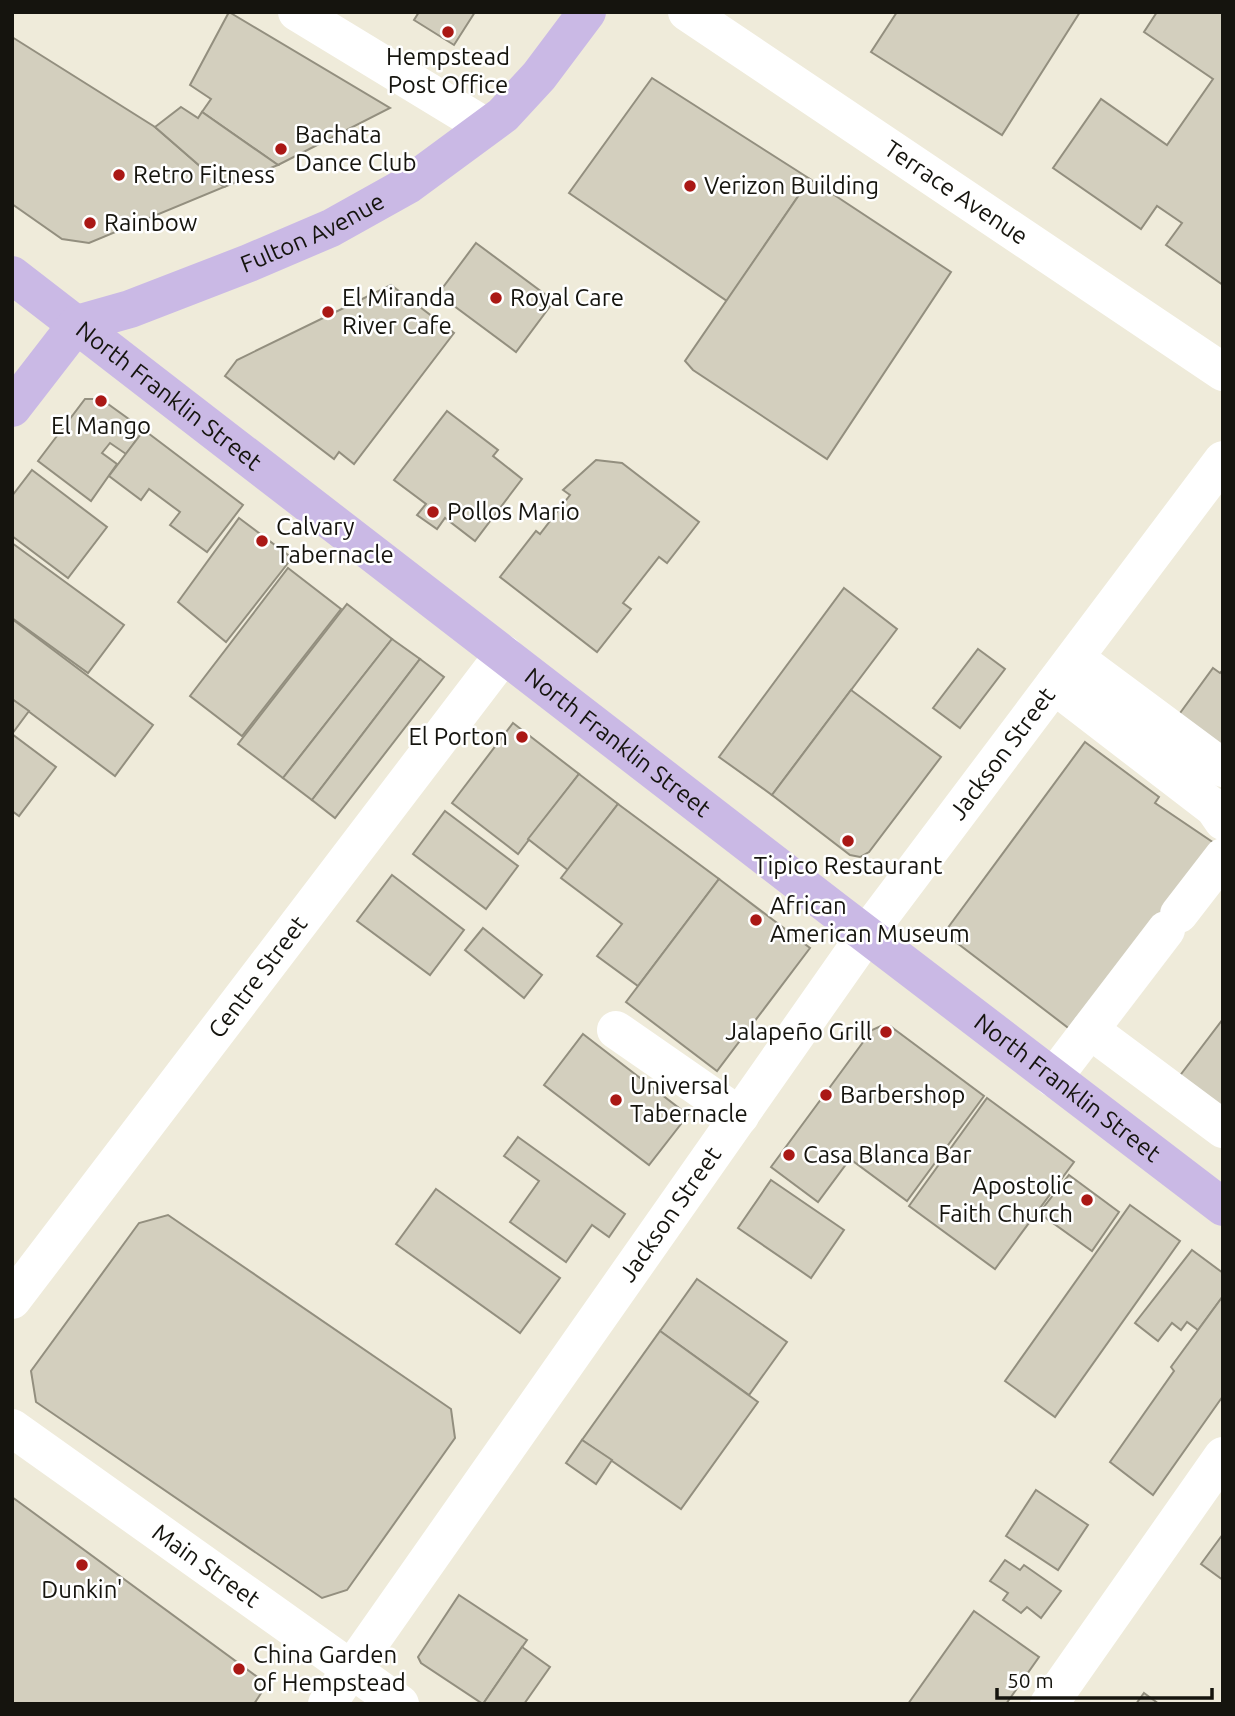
<svg xmlns="http://www.w3.org/2000/svg" width="1235" height="1716" font-family="Ubuntu,sans-serif">
	<rect width="100%" height="100%" fill="#efebda"/>
	<g fill="#d3cfbe" stroke="#938f7f" stroke-width="2">
		<path d="M229,12L390,108L278,165L202,112L211,99L190,85Z"/>
		<path d="M419,12H475L454,45L414,20Z"/>
		<path d="M897,12H1080L1002,135L871,52Z"/>
		<path d="M1157,12H1223V285L1166,245L1182,223L1157,206L1141,229L1053,168L1101,99L1167,145L1213,79L1144,32Z"/>
		<path d="M12,37L155,127L224,187L89,243L62,239L12,204Z"/>
		<path d="M652,78L810,179L727,301L569,193Z"/>
		<path d="M181,107L198,118L202,112L278,165L224,187L155,127Z"/>
		<path d="M810,179L951,272L827,459L693,370L685,361Z"/>
		<path d="M476,243L554,301L516,352L438,294Z"/>
		<path d="M391,285L454,333L354,464L339,452L334,459L225,376L237,360Z"/>
		<path d="M85,399H101L144,430L126,454L110,443L102,453L117,464L91,501L38,461Z"/>
		<path d="M447,411L498,450L493,456L522,479L475,541L445,518L437,529L417,515L426,504L394,480Z"/>
		<path d="M144,430L243,505L207,552L170,525L180,512L149,489L141,500L109,476Z"/>
		<path d="M596,460L622,463L699,522L667,563L659,557L623,603L631,609L597,652L500,577L536,531L540,534L570,495L563,490Z"/>
		<path d="M32,470L107,527L68,578L12,536V496Z"/>
		<path d="M239,518L292,558L226,642L178,602Z"/>
		<path d="M12,543L124,625L88,673L12,618Z"/>
		<path d="M288,568L341,609L242,736L190,696Z"/>
		<path d="M844,588L897,629L772,795L719,757Z"/>
		<path d="M347,604L392,639L283,778L238,744Z"/>
		<path d="M12,619L153,725L115,776L12,699Z"/>
		<path d="M392,639L420,659L312,800L283,778Z"/>
		<path d="M978,649L1005,669L960,728L933,708Z"/>
		<path d="M420,659L444,677L335,818L312,800Z"/>
		<path d="M1213,668L1220,673L1223,670V755L1175,720Z"/>
		<path d="M851,690L941,757L869,852L860,857L850,855L772,795Z"/>
		<path d="M12,699L29,711L12,734L56,767L19,816L12,811Z"/>
		<path d="M513,723L579,774L518,854L452,803Z"/>
		<path d="M1085,742L1159,797L1155,803L1214,843L1071,1030L944,933Z"/>
		<path d="M579,774L618,804L568,870L528,839Z"/>
		<path d="M618,804L719,879L638,986L597,956L622,924L561,878Z"/>
		<path d="M445,811L518,866L486,909L413,854Z"/>
		<path d="M392,875L464,930L430,975L357,921Z"/>
		<path d="M719,879L810,948L717,1071L626,1002Z"/>
		<path d="M483,928L542,975L524,998L465,950Z"/>
		<path d="M1223,1019V1124L1172,1086Z"/>
		<path d="M881,1026H890L984,1096L907,1201L850,1159L818,1202L771,1167L872,1030Z"/>
		<path d="M583,1034L688,1115L649,1165L544,1085Z"/>
		<path d="M987,1098L1074,1162L995,1269L909,1206Z"/>
		<path d="M518,1137L625,1214L609,1237L592,1225L566,1262L510,1222L539,1181L504,1156Z"/>
		<path d="M1069,1175L1119,1212L1092,1251L1039,1213Z"/>
		<path d="M771,1180L844,1230L811,1278L738,1228Z"/>
		<path d="M436,1189L560,1278L520,1333L396,1244Z"/>
		<path d="M1130,1205L1180,1241L1055,1417L1005,1381Z"/>
		<path d="M168,1215L451,1409L455,1438L347,1590L322,1598L36,1402L31,1371L139,1223Z"/>
		<path d="M1192,1250L1223,1273V1296L1198,1330L1187,1322L1181,1330L1172,1323L1158,1341L1135,1323Z"/>
		<path d="M697,1279L787,1342L749,1395L660,1331Z"/>
		<path d="M1223,1296V1396L1153,1495L1110,1462L1174,1371L1171,1367Z"/>
		<path d="M660,1331L758,1402L681,1509L582,1440Z"/>
		<path d="M582,1440L612,1460L596,1484L566,1463Z"/>
		<path d="M1036,1490L1088,1525L1058,1570L1006,1536Z"/>
		<path d="M12,1497L267,1684L254,1704H12Z"/>
		<path d="M1223,1534V1580L1201,1564Z"/>
		<path d="M1005,1560L1020,1570L1024,1565L1061,1591L1041,1618L1027,1607L1021,1613L1003,1600L1008,1593L990,1581Z"/>
		<path d="M459,1595L527,1640L483,1704L421,1663L418,1657Z"/>
		<path d="M974,1611L1039,1657L1006,1704H908Z"/>
		<path d="M522,1647L550,1667L524,1704H483Z"/>
		<path d="M1144,1693L1159,1704H1136Z"/>
	</g>
	<g fill="none" stroke-linecap="round" stroke-linejoin="round">
		<g stroke="#fff" stroke-width="38">
			<path d="M297,12L486,127"/>
			<path id="s1" d="M687,12L1223,372"/>
			<path d="M1075,658L1223,768"/>
			<path d="M1054,685L1214,808L1223,821"/>
			<path d="M1179,914L1223,857"/>
			<path d="M616,1030L740,1116"/>
			<path d="M1090,1030L1223,1129"/>
			<path d="M1053,1078L1166,930"/>
			<path id="s2" d="M12,1300L504,654"/>
			<path id="s3" d="M12,1428L400,1704"/>
			<path id="s4" d="M327,1704L866,935L1223,460"/>
			<path d="M1049,1704L1223,1456"/>
		</g>
		<g stroke="#cab9e5" stroke-width="38">
			<path id="s5" d="M12,275L833,909L1223,1207"/>
			<path id="s6" d="M12,408L77,324L130,309L249,263L331,228L408,185L503,115L539,76L587,12"/>
		</g>
	</g>
	<g fill="#aa1815" stroke="#fff" stroke-width="2.5">
		<circle cx="448" cy="32" r="7"/>
		<circle cx="281" cy="149" r="7"/>
		<circle cx="119" cy="175" r="7"/>
		<circle cx="690" cy="186" r="7"/>
		<circle cx="90" cy="223" r="7"/>
		<circle cx="496" cy="298" r="7"/>
		<circle cx="328" cy="312" r="7"/>
		<circle cx="101" cy="401" r="7"/>
		<circle cx="433" cy="512" r="7"/>
		<circle cx="262" cy="541" r="7"/>
		<circle cx="522" cy="737" r="7"/>
		<circle cx="848" cy="841" r="7"/>
		<circle cx="756" cy="920" r="7"/>
		<circle cx="886" cy="1032" r="7"/>
		<circle cx="826" cy="1095" r="7"/>
		<circle cx="616" cy="1100" r="7"/>
		<circle cx="789" cy="1155" r="7"/>
		<circle cx="1087" cy="1200" r="7"/>
		<circle cx="82" cy="1565" r="7"/>
		<circle cx="239" cy="1669" r="7"/>
	</g>
	<g text-anchor="middle" stroke-width="5" stroke-linejoin="round" paint-order="stroke">
		<g font-size="24" fill="#15140e" stroke="#fff" text-anchor="start">
			<text x="448" y="65" text-anchor="middle">Hempstead<tspan x="448" dy="28">Post Office</tspan></text>
			<text x="295" y="143">Bachata<tspan x="295" dy="28">Dance Club</tspan></text>
			<text x="133" y="183">Retro Fitness</text>
			<text x="704" y="194">Verizon Building</text>
			<text x="104" y="231">Rainbow</text>
			<text x="342" y="306">El Miranda<tspan x="342" dy="28">River Cafe</tspan></text>
			<text x="510" y="306">Royal Care</text>
			<text x="101" y="434" text-anchor="middle">El Mango</text>
			<text x="447" y="520">Pollos Mario</text>
			<text x="276" y="535">Calvary<tspan x="276" dy="28">Tabernacle</tspan></text>
			<text x="508" y="745" text-anchor="end">El Porton</text>
			<text x="848" y="874" text-anchor="middle">Tipico Restaurant</text>
			<text x="770" y="914">African<tspan x="770" dy="28">American Museum</tspan></text>
			<text x="872" y="1040" text-anchor="end">Jalapeño Grill</text>
			<text x="630" y="1094">Universal<tspan x="630" dy="28">Tabernacle</tspan></text>
			<text x="840" y="1103">Barbershop</text>
			<text x="803" y="1163">Casa Blanca Bar</text>
			<text x="1073" y="1194" text-anchor="end">Apostolic<tspan x="1073" dy="28">Faith Church</tspan></text>
			<text x="82" y="1598" text-anchor="middle">Dunkin'</text>
			<text x="253" y="1663">China Garden<tspan x="253" dy="28">of Hempstead</tspan></text>
		</g>
		<g font-size="24" fill="#15140e" stroke="#fff">
			<text dy="8" stroke="none"><textPath href="#s1" startOffset="324">Terrace Avenue</textPath></text>
			<text dy="8" stroke="none"><textPath href="#s6" startOffset="359">Fulton Avenue</textPath></text>
			<text dy="8" stroke="none"><textPath href="#s5" startOffset="198">North Franklin Street</textPath></text>
			<text dy="8" stroke="none"><textPath href="#s5" startOffset="765">North Franklin Street</textPath></text>
			<text dy="8" stroke="none"><textPath href="#s4" startOffset="1166">Jackson Street</textPath></text>
			<text dy="8" stroke="none"><textPath href="#s2" startOffset="406">Centre Street</textPath></text>
			<text dy="8" stroke="none"><textPath href="#s5" startOffset="1332">North Franklin Street</textPath></text>
			<text dy="8" stroke="none"><textPath href="#s4" startOffset="598">Jackson Street</textPath></text>
			<text dy="8" stroke="none"><textPath href="#s3" startOffset="238">Main Street</textPath></text>
		</g>
	</g>
	<rect width="1235" height="1716" fill="none" stroke="#15140e" stroke-width="28"/>
	<path d="M997 1688v10h215v-10" fill="none" stroke="#15140e" stroke-width="3.5"/>
	<text x="1007" y="1688" font-size="21" fill="#15140e" stroke="#ffffff" stroke-width="5" paint-order="stroke">50 m</text>
</svg>
